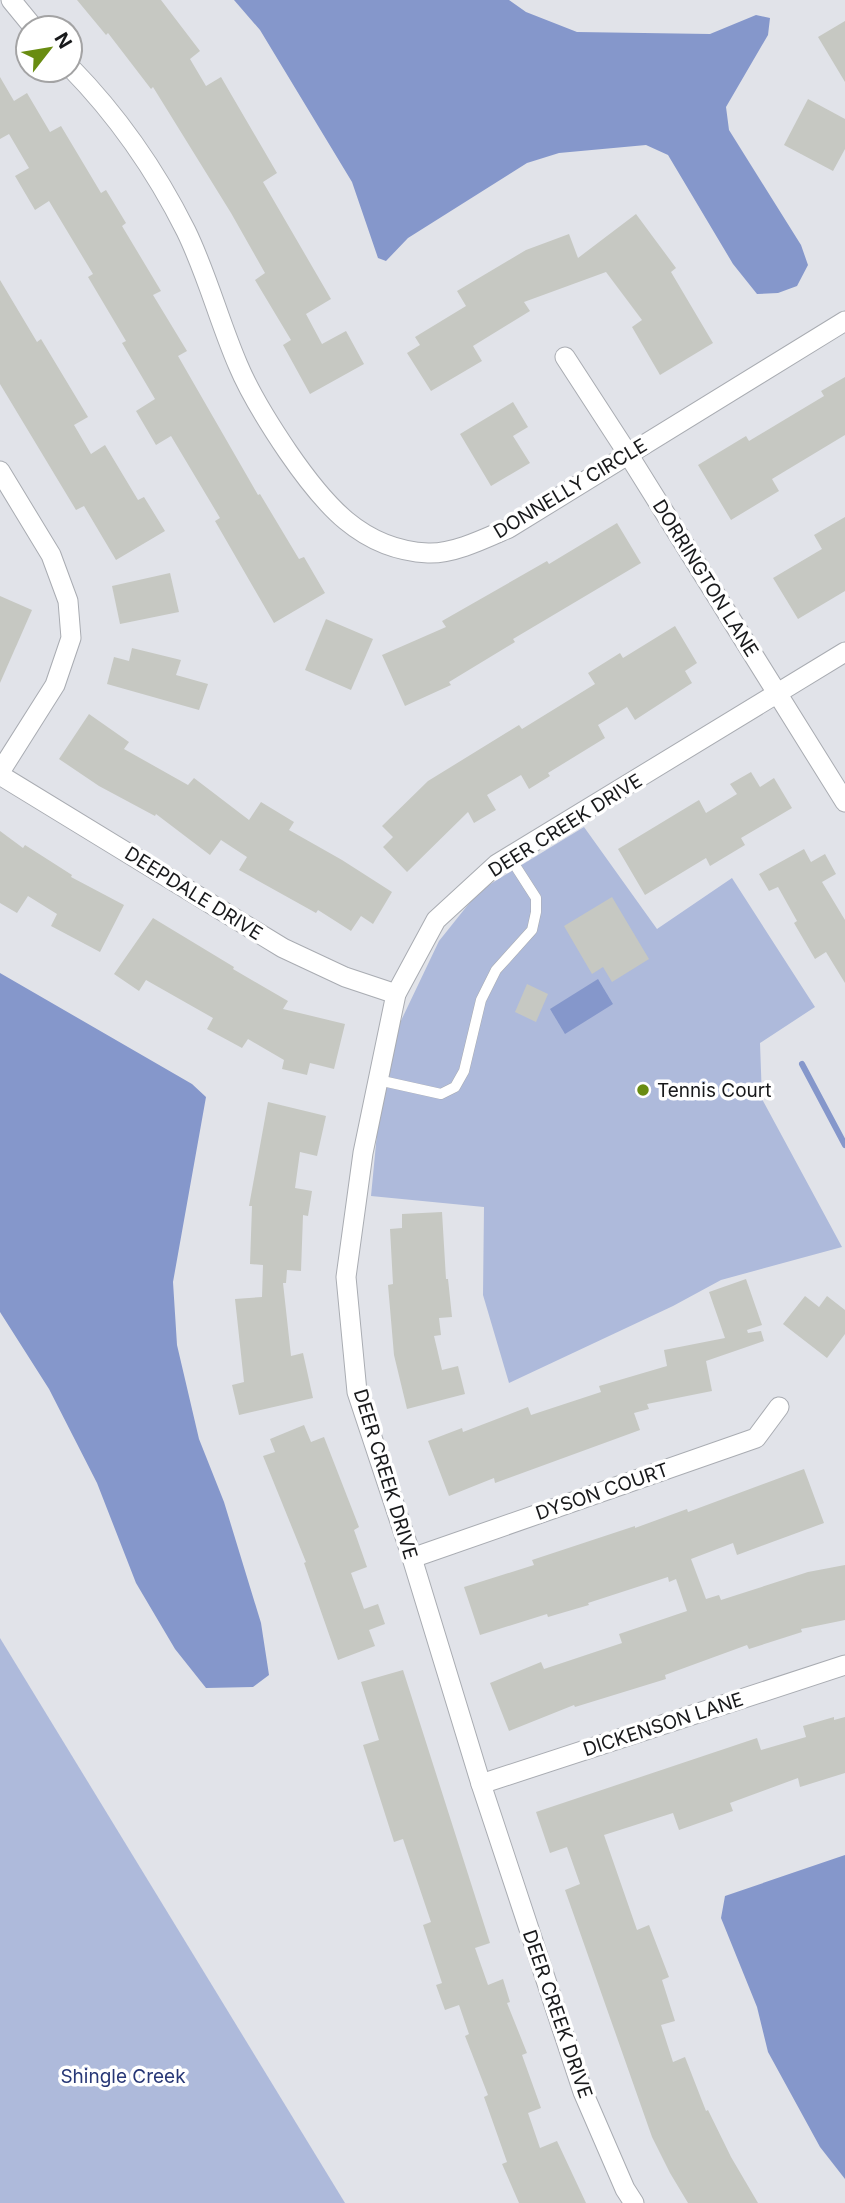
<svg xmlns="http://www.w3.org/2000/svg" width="845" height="2203" font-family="Inter,sans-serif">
	<rect width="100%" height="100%" fill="#e1e3e9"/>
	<g fill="#aebadb">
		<path d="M584,827L657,929L732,878L815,1007L760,1043L762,1099L842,1247L721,1280L673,1306L509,1383L483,1295L484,1207L371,1196L378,1123L398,1027L439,941L479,891Z"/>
		<path d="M0,1638L345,2203H0Z"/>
	</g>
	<g fill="#8597cb">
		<path d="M234,0H509L526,12L577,32L710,34L756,15L770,18L768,35L726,107L729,130L801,245L808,265L797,286L778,293L757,294L733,264L668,155L646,145L559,153L527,163L408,238L386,261L378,258L352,182L260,30Z"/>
		<path d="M0,973L192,1084L206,1097L173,1282L177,1345L199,1439L224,1502L261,1623L269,1675L253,1687L206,1688L175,1649L136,1583L97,1483L49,1389L0,1312Z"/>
		<path d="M598,979L613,1004L565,1034L550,1009Z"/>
		<path d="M845,1855V2179L820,2147L768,2052L757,2007L721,1918L725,1896Z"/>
	</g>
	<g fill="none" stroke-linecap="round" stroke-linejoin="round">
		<path stroke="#8597cb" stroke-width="6" d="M802,1064L845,1145"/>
	</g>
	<g fill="#c6c8c2">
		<path d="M77,0H161L200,51L190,59L206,86L221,77L277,173L263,182L331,299L306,314L322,344L346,331L364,364L310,394L283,345L291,340L255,280L265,273L231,213L153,87L151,89L108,33L106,35Z"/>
		<path d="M845,21V82L818,37Z"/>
		<path d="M0,77L14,101L27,93L50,132L61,126L101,193L106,190L126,223L122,226L161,291L153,295L187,351L178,356L258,495L260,494L299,559L304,557L325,593L274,623L215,521L220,518L171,436L156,445L136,411L155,399L122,343L126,341L88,277L93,274L49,201L35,210L15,176L29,168L9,134L0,139Z"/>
		<path d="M808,99L845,119V149L833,171L784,145Z"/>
		<path d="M636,214L676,268L671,272L713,343L660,375L632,327L642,320L606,272L524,302L530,311L473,346L482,361L431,391L407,353L420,345L415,337L466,306L457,291L526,250L569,234L578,258Z"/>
		<path d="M0,280L37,342L41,339L88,417L74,425L91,454L105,445L138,500L144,497L165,531L116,560L84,506L76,510L0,384Z"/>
		<path d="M845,377V435L772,479L779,491L731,520L698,465L746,436L749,441L824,396L821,391Z"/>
		<path d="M513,402L528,427L513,436L530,463L491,486L460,434Z"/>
		<path d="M845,517V591L798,619L773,578L822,549L814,535Z"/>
		<path d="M617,523L641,563L513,639L515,642L449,682L451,685L405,706L382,655L446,627L442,621L547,561L549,564Z"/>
		<path d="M170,573L179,612L120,624L112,586Z"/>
		<path d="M0,596L32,610L0,683Z"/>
		<path d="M326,619L373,639L351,690L305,670Z"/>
		<path d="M675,626L697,663L685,671L692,683L635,720L627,707L598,725L605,738L548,773L550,776L529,789L521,775L487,795L496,810L474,823L468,812L407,872L383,847L393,837L382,826L428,781L519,725L522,729L595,684L588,673L620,653L623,658Z"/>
		<path d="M132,648L181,660L176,675L208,684L199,710L107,684L114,657L129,661Z"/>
		<path d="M89,714L129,742L124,749L188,785L194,778L249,820L261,802L294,822L289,830L342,860L392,892L373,924L361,916L351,931L318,910L316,913L239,870L247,857L221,840L210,855L156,814L155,816L99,786L59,759Z"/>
		<path d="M751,772L760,787L774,778L792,808L741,838L745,845L710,866L706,858L645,895L618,849L699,800L706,813L737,794L730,784Z"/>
		<path d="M0,831L23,848L25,845L72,875L71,877L124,905L100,952L51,926L57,914L28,896L17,913L0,903Z"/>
		<path d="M804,849L811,862L825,854L836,874L822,882L845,920V983L826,952L815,959L794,923L797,921L778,887L769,891L759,874Z"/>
		<path d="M612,897L649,959L612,982L603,967L592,974L564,926Z"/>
		<path d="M153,918L234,967L233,969L288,1001L283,1009L345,1024L334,1069L310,1063L307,1075L282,1069L284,1060L248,1039L242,1048L207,1029L213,1018L146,980L139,991L114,974Z"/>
		<path d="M527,984L548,994L536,1022L515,1012Z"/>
		<path d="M268,1102L326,1116L317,1156L300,1152L295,1188L312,1191L308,1216L303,1215L301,1271L287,1270L286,1283H283L291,1356L303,1353L313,1398L239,1415L232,1385L244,1382L235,1299L262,1297L263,1265L250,1264L252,1206H249Z"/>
		<path d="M442,1212L446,1279H448L452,1317L439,1318L441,1335L434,1336L442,1370L458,1366L465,1394L407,1409L394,1355L388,1285L393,1284L390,1229L402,1228V1214Z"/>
		<path d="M746,1279L762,1325L747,1330L748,1333L761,1331L764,1341L706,1361L712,1391L647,1404L649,1409L634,1413L640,1430L495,1483L494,1478L449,1496L428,1441L462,1428L463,1432L528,1407L531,1415L601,1392L599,1386L667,1366L664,1350L725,1338L709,1292Z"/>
		<path d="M805,1296L819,1307L827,1296L845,1310V1334L827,1358L783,1324Z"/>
		<path d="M304,1425L311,1442L324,1437L359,1527L354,1530L367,1567L351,1573L364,1609L378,1604L385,1624L369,1630L375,1646L338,1660L304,1563L306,1562L263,1456L275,1452L270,1439Z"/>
		<path d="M804,1469L824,1523L737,1555L733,1543L691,1559L706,1599L719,1595L721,1600L808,1572L845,1565V1620L801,1629L802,1632L749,1649L747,1645L665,1675L666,1679L575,1707L574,1705L509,1731L490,1683L541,1662L544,1669L622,1643L619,1634L687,1611L676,1579L669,1582L668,1577L588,1603L589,1605L548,1617L547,1614L480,1635L464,1587L534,1565L532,1560L635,1526V1528L687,1509L688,1512Z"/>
		<path d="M403,1670L490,1943L475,1948L488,1985L503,1979L510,2002L507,2003L527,2053L522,2055L541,2108L528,2113L540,2148L557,2141L586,2203H519L502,2164L507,2162L484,2097L488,2095L465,2036L469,2034L459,2005L445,2010L436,1985L442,1983L423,1925L431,1922L403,1839L394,1842L363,1745L379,1740L361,1682Z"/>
		<path d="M834,1717V1720L845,1717V1773L800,1787L798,1778L730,1803L733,1811L679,1830L673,1813L604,1835L637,1930L649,1925L669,1977L662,1980L675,2021L661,2025L673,2062L685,2057L706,2111L708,2110L731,2157L758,2203H688L670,2173L652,2137L565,1890L580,1884L567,1847L550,1853L536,1812L757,1738L761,1750L806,1737L803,1726Z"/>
	</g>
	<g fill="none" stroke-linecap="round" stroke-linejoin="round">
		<g stroke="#a9acb2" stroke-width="11">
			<path id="lane" d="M378,1080L441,1094L455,1087L464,1071L481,1000L496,970L532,930L536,912V898L509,856"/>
		</g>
		<g stroke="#a9acb2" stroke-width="21">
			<g id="street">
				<path d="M11,0L34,28"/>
				<path d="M70,67C117,115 156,171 186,231C207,274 219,321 238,365C251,396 269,424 288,452C323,503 361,550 428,553C454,554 486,538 509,528L845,321"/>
				<path d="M565,357L628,454L845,802"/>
				<path d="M0,471L51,555L68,601L71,638L55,685L0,772"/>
				<path d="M0,775L283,948L345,977L396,994"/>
				<path d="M412,1558L756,1438L779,1407"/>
				<path d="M481,1784L845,1665"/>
				<path d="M634,2203L625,2189L583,2092L481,1784L412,1558L357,1392L346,1277L363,1153L396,994L436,920L497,864L845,652"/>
			</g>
		</g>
		<use href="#lane" stroke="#fff" stroke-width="10"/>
		<use href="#street" stroke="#fff" stroke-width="19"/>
	</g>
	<circle fill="#698c11" stroke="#fff" stroke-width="2.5" cx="643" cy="1090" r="7"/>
	<g text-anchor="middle" stroke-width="7" stroke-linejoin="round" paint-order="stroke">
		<g font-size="19" fill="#18191b" stroke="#fff">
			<text transform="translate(570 488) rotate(-31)" y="7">DONNELLY CIRCLE</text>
			<text transform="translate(706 578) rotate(58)" y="7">DORRINGTON LANE</text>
			<text transform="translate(565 825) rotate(-32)" y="7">DEER CREEK DRIVE</text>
			<text transform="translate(194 893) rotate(32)" y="7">DEEPDALE DRIVE</text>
			<text transform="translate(386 1474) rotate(73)" y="7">DEER CREEK DRIVE</text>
			<text transform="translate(602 1491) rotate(-19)" y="7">DYSON COURT</text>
			<text transform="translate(663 1724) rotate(-18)" y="7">DICKENSON LANE</text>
			<text transform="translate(558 2014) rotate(71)" y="7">DEER CREEK DRIVE</text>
		</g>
		<g font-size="19" fill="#18191b" stroke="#fff" text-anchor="start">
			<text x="657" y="1097">Tennis Court</text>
		</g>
		<g font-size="19" fill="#283877" stroke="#fff">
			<text x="123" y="2083">Shingle Creek</text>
		</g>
	</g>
	<g transform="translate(49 49) rotate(59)"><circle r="33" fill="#ffffff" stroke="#a3a3a4" stroke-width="2"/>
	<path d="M0-5L12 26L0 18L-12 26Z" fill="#698c11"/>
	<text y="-10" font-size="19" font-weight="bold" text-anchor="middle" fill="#18191b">N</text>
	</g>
</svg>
